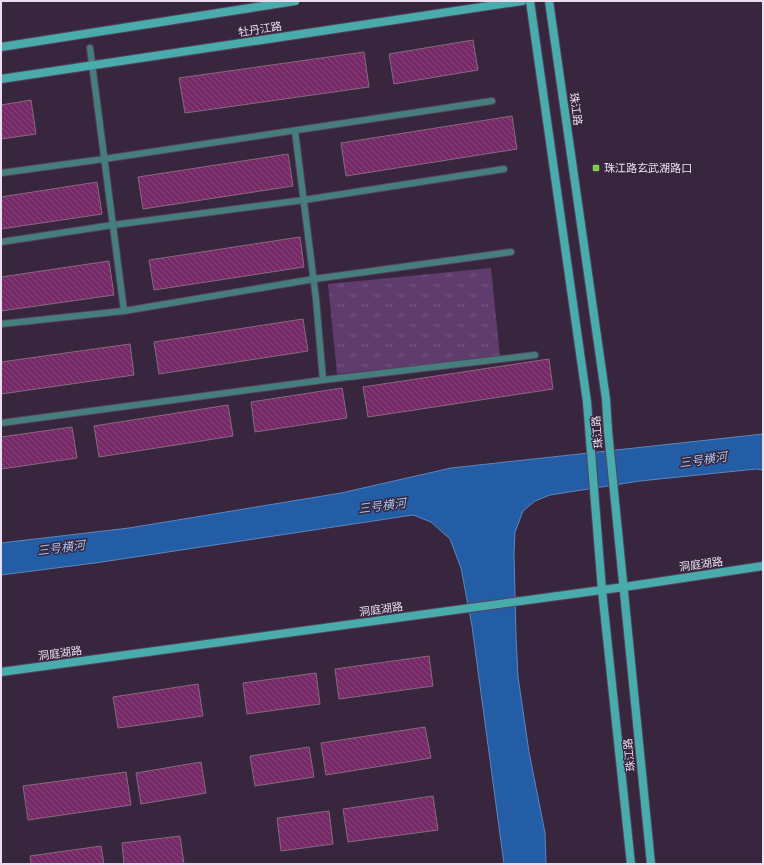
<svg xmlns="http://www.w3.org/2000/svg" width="764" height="865" font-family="'Archivo Narrow','Noto Sans SC',sans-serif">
	<defs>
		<pattern id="grass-tufts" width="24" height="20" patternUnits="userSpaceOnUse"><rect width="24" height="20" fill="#5f3c6d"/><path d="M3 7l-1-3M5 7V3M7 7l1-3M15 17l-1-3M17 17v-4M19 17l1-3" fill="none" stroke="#765882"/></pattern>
		<pattern id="building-back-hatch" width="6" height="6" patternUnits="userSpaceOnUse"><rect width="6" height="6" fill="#762967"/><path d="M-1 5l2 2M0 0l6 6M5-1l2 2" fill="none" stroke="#8a487d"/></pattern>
	</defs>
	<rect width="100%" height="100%" fill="#38263f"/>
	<path fill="url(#grass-tufts)" d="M491,268L500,357L337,374L328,284Z"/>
	<path fill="#235da6" stroke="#5f84bc" d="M763,434V470L756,469L640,481L550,495L535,501L523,511L515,532L514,553L516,637L518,677L529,752L545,833L546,864H504L472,626L461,568L450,539L431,522L413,515L95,563L1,575V543L129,528L341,493L451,468Z"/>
	<g fill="url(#building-back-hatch)" stroke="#88697f">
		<path d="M473,40L478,70L394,84L389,54Z"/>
		<path d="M364,52L369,87L185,113L179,78Z"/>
		<path d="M31,100L36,134L1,139V105Z"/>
		<path d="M512,116L517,149L346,176L341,143Z"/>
		<path d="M288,154L293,186L143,209L138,177Z"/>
		<path d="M97,182L102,214L1,229V197Z"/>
		<path d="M300,237L304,267L154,290L149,260Z"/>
		<path d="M109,261L114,295L1,311V277Z"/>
		<path d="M303,319L308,351L159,374L154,342Z"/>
		<path d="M130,344L134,375L1,394V362Z"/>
		<path d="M549,359L553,389L368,417L363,387Z"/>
		<path d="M342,388L347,418L255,432L251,402Z"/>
		<path d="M228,405L233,436L99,457L94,426Z"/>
		<path d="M72,427L77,458L1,469V437Z"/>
		<path d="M429,656L433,686L339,699L335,669Z"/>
		<path d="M316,673L320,704L247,714L243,683Z"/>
		<path d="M198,684L203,716L118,728L113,697Z"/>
		<path d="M425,727L431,758L326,775L321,743Z"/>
		<path d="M309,747L314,777L255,786L250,756Z"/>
		<path d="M201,762L206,793L141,804L136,773Z"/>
		<path d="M126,772L131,805L28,820L23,786Z"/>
		<path d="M433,796L438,830L348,842L343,809Z"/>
		<path d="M329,811L333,844L281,851L277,818Z"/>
		<path d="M180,836L184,864H124L122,843Z"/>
		<path d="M101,846L104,864H31L30,856Z"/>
	</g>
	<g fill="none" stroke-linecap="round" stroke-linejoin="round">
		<g stroke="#54445b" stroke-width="8">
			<g id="lane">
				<path d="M1,173L104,159L492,101"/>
				<path d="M1,242L113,225L304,200L504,169"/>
				<path d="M124,311L314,279L511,252"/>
				<path d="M1,324L124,311L90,48"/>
				<path d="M323,380L535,355"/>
				<path d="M1,423L323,380L316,299L295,131"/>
			</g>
		</g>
		<g stroke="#54445b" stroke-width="10">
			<g id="secondary">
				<path d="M530,1L587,402L602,590L631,864"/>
				<path d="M549,1L606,399L608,431L651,864"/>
				<path d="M1,47L295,1"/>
				<path d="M1,79L522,1"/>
				<path d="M1,672L624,587L763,566"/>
			</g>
		</g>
		<use href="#lane" stroke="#467e7e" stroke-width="6"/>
		<use href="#secondary" stroke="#4aabac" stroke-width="8"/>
	</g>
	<rect fill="#7fd052" stroke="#38263f" stroke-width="1.5" x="592" y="164" width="8" height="8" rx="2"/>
	<g text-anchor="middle" stroke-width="3" stroke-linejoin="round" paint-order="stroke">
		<g font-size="11" fill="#eadfef" stroke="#38263f">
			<text transform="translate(260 29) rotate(-9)" y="4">牡丹江路</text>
			<text transform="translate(576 109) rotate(82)" y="4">珠江路</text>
			<text transform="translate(597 432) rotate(-95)" y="4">珠江路</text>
			<text transform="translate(701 564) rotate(-8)" y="4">洞庭湖路</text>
			<text transform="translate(381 609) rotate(-8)" y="4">洞庭湖路</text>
			<text transform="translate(60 653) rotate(-8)" y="4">洞庭湖路</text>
			<text transform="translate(629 755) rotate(-96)" y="4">珠江路</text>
		</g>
		<g font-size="11" fill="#eadfef" stroke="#38263f" text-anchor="start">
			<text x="604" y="172">珠江路玄武湖路口</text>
		</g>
		<g font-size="12" font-style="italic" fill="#a7c4ec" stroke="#38263f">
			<text transform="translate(703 460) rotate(-8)" y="4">三号横河</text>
			<text transform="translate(382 506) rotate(-7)" y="4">三号横河</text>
			<text transform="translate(61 548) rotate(-7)" y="4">三号横河</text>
		</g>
	</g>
	<rect width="764" height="865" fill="none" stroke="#eadfef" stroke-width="4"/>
</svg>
